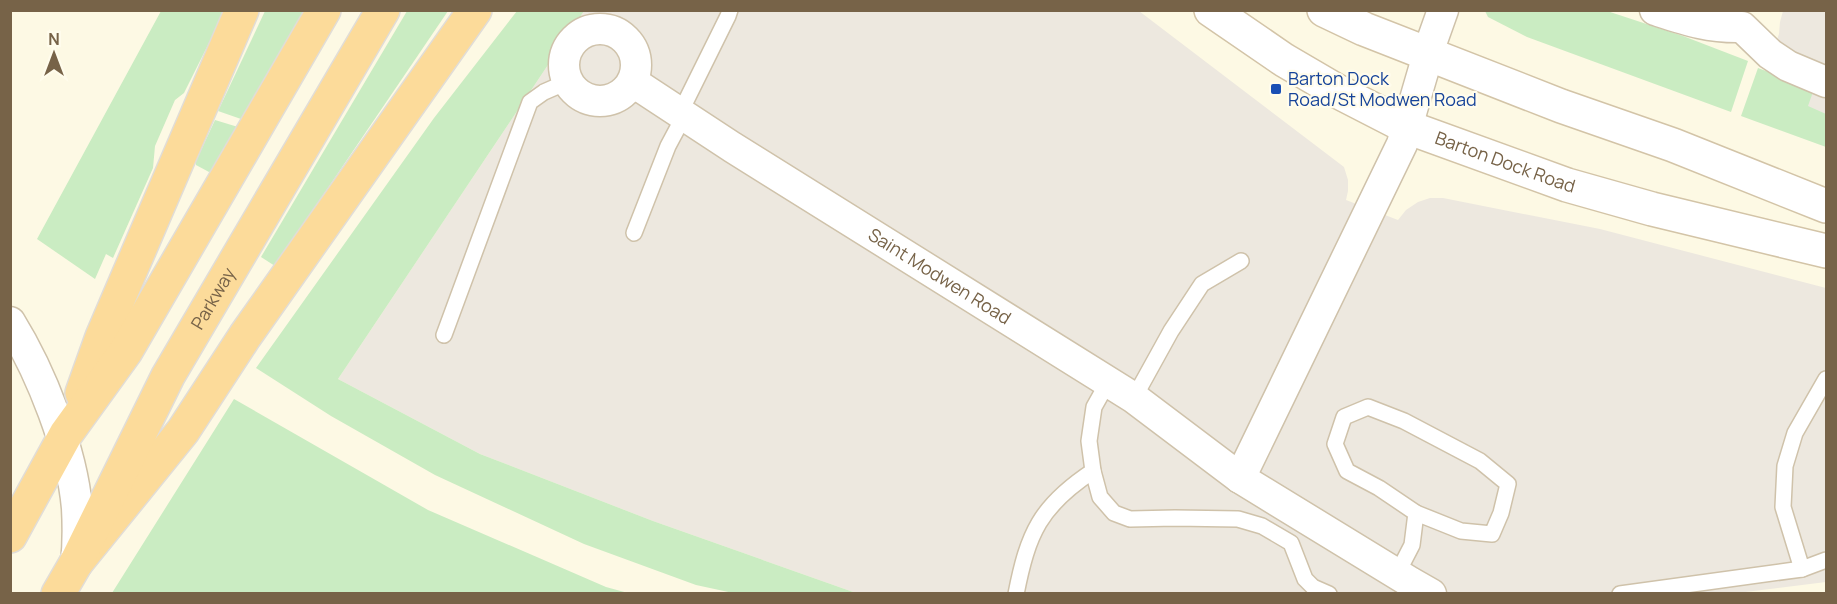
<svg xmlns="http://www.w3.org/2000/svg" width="1837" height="604" font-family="Manrope,sans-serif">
	<rect width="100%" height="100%" fill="#fdf9e4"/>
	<g fill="#ede8df">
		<path d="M584,11H1139L1344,167L1348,180V191L1346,200L1398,220L1406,210L1418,202L1430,198H1443L1600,229L1826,288V582L1729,594L856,593L653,521L480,454L338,379Z"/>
		<path d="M1783,11H1826V117L1758,90L1779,34L1780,22Z"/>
	</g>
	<g fill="#caecc2">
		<path d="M161,11H225L184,93L175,100L155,146L153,168L113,258L106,254L95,279L37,239Z"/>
		<path d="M265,11H306L245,116L241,119L218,111Z"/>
		<path d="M407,11H448L275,266L261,257Z"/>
		<path d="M517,11H584L338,379L480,454L653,521L856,593H733L696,585L584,544L435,475L331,416L256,368L434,118Z"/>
		<path d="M1485,11H1607L1683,36L1748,61L1731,112L1527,37L1488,17Z"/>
		<path d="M1758,68L1814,89L1808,106L1826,114V147L1741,116Z"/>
		<path d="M215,120L238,127L212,171L209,172L196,165V161Z"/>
		<path d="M234,399L428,510L606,587L628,593H112Z"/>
	</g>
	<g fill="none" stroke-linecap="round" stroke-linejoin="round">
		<g stroke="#cfc2aa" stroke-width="18">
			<g id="service">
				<path d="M680,113L728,16L730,10"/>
				<path d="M634,233L668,146L684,116"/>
				<path d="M444,335L530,102L544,92L567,82"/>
				<path d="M1108,382L1094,407L1089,441L1093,471L1100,497L1114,513L1130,519L1175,518L1238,519L1262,526L1291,543L1305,579L1313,587L1329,594"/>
				<path d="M1134,398L1171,331L1202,284L1241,261"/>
				<path d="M1368,407L1404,421L1480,461L1508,484L1501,513L1492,534L1461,531L1416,513L1379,488L1347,471L1335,444L1344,417Z"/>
				<path d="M1802,569L1783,507L1785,466L1795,433L1826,379"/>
				<path d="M1397,574L1412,545L1416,513"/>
				<path d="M1016,594C1028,533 1040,506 1093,471"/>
				<path d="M1620,594L1802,569L1826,560"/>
			</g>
		</g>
		<g stroke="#cfc2aa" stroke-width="33">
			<g id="minor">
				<path d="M1655,10C1686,20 1709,28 1742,27L1770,54L1788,66L1826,82"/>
				<circle cx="600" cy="65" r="36"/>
				<path id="s1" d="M633,82L732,147L1134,398L1240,478L1410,582L1431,594"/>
				<path d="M10,322C41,372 72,450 77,508C78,526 78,545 76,563"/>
				<path d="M1240,478L1402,144L1432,41L1443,10"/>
			</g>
		</g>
		<g stroke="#d3c4a7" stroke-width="36">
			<g id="secondary">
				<path id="s2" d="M1211,10L1284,60L1337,91L1407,127L1567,185L1652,209L1826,251"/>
				<path d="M1324,10L1364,29L1561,106L1673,145L1826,206"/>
			</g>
		</g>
		<g stroke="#e1ddd7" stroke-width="36">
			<g id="trunk">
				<path d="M82,393L102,337L242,10"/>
				<path d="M10,536L66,434L126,351L324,10"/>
				<path d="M76,563L183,431L245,336L475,10"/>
				<path id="s3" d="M58,594L76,563L168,376L383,10"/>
			</g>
		</g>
		<use href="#service" stroke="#fff" stroke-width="15"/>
		<use href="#minor" stroke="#fff" stroke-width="30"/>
		<use href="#secondary" stroke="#fff" stroke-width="33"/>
		<use href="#trunk" stroke="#fcdb9a" stroke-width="33"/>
	</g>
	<rect fill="#1a4fb4" stroke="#fffcec" stroke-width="2" x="1270" y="83" width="12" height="12" rx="3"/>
	<g text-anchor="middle" stroke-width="4.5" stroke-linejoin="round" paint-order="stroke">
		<g font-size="18" fill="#164399" stroke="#fffcec" text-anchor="start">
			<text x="1288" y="85">Barton Dock<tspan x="1288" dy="21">Road/St Modwen Road</tspan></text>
		</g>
		<g font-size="18" fill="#776348" stroke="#fffcec">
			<text dy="6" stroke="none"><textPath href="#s2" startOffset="333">Barton Dock Road</textPath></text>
			<text dy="6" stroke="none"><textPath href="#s1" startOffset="363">Saint Modwen Road</textPath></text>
			<text dy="6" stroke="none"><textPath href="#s3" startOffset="334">Parkway</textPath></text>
		</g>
	</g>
	<rect width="1837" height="604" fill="none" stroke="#776348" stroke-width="24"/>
	<g transform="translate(54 54)" stroke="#fffcec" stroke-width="4.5" paint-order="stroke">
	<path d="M0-4.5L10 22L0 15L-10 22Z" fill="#776348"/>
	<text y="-9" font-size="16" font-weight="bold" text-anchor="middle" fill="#776348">N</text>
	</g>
</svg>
